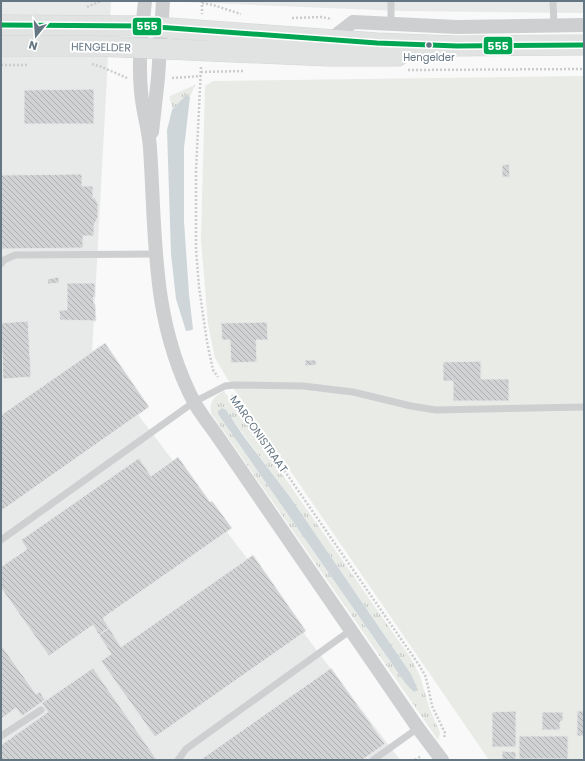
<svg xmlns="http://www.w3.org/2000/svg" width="585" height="761" font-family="Poppins,sans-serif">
	<defs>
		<pattern id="grass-tufts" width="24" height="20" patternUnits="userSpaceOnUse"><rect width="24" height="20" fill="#e8ebe6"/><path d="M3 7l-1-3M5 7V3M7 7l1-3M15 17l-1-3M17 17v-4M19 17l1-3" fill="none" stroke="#c0c3c0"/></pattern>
		<pattern id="building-back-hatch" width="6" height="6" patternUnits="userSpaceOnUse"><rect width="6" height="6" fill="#d0d2d3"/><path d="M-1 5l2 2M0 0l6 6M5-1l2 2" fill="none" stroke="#acafb1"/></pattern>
	</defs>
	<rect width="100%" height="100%" fill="#f9f9f9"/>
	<g fill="#e8e9e9">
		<path d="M1,1H111L92,354L400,760H1Z"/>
		<path d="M160,1H584V13L401,11Z"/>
	</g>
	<g fill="url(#grass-tufts)" fill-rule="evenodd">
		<path d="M195,85L190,97L186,95L172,110C173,104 169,101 170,96Z"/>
		<path d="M224,391L410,657L420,676L430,710L439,730L440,733L438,740L211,413C209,402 214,396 224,391ZM218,414L234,422L290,497L411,674L394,667Z"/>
	</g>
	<path fill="#e8ebe6" d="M584,76V760H489L230,383L215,358L208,324L201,240L205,86L213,81Z"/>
	<g fill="#ced6d9">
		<path d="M186,95L190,97L184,148V221L189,294L193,329L192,330L186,331L176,299L171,254L167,130L172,110Z"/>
		<path d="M222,408L226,410L242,434L290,497L411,674L418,690L414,692L406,684L218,414V411Z"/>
	</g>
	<g fill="url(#building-back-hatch)" stroke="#e8e8e8">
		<path d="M94,89V124H24V90Z"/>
		<path d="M1,128L2,175L82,174V186H93V198H95L98,204V217L95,223L94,224V236H83V248L1,249Z"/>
		<path d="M509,164L510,177H502V165Z"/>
		<path d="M59,277V283L48,284L47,279Z"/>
		<path d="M67,283H95V297H93L94,304H95L96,321L60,320L59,310H67Z"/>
		<path d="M28,321L31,377L3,379L1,323Z"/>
		<path d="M267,322L268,340H256L257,362L231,363L230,340H222L221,323Z"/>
		<path d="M105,343L149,407L1,511V415Z"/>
		<path d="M305,360H316V365L305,366Z"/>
		<path d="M481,361V379H509V401H453V381H443V362Z"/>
		<path d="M178,457L210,502L212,501L232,528L103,618L109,628L99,635L93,625L49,656L1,588V567L27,549L21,540L139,458L151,476Z"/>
		<path d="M253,555L306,631L155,737L101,661L111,654L99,635L109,628L121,647Z"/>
		<path d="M1,645L36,694L40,692L45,700L22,716L16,708L1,719Z"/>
		<path d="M93,668L157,760H1V745L48,712L42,703Z"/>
		<path d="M331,668L385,744L362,760H200Z"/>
		<path d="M516,711V747H492V712Z"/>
		<rect x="577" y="711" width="7" height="25"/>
		<path d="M542,712H563V720L560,722V730H542Z"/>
		<rect x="519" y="736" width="49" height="23"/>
		<path d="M502,751L516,752V760H502Z"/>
	</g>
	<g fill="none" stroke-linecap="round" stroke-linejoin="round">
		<g stroke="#d5d6d7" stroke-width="21">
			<g id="secondary">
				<path d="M1,25L143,26L377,43L457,46L584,45"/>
				<path d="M1,46H96L328,56H398"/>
			</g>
		</g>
		<g stroke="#cbcccd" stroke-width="2.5" stroke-dasharray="2 2" stroke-linecap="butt">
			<path d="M202,1V14"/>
			<path d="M202,3L213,5L241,14"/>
			<path d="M87,7L101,1"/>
			<path d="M292,18L321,17L332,19"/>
			<path d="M92,64L102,67L127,78"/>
			<path d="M1,65H27"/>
			<path d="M201,67L196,171V249L199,287L207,342L213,370L218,377"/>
			<path d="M408,70L584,69"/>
			<path d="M201,72L243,71"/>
			<path d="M172,78L201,76"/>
			<path d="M232,395L419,665L425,675L428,686L432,706L445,733L444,739"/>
			<path d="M415,760L421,756"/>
		</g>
		<g stroke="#cecfd0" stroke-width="7">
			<path d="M553,1L554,26"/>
			<path d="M391,23V1"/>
			<path d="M1,264L4,260L15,255L155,254"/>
			<path d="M1,540L194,402L225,386L234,385L303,386L353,392L411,406L436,410L584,407"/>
			<path d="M1,736L41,710"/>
			<path d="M178,760L186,749L351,630"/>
			<path d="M373,760L418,728"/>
		</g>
		<g stroke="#cecfd0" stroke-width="14">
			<path d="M145,1C142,31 138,61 141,91C142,110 149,129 150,148C156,237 151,320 194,402C200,413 209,424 216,434L418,728L442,760"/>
			<path d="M331,39L353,22L457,27L584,25"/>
			<path d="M152,132L158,78L163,1"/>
		</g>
		<use href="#secondary" stroke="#e1e2e2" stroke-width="20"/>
		<g stroke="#fff" stroke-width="8">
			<path id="bus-1" d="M1,25L143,26L377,43L457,46L584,45"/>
		</g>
		<use href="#bus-1" stroke="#00a651" stroke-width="5"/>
	</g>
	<circle fill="#657683" stroke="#fff" stroke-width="1.5" cx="429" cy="45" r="3.5"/>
	<g text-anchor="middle" stroke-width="4" stroke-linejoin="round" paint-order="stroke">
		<g font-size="10" fill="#657683" stroke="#fff">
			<text x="429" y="61">Hengelder</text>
		</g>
		<g font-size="11" fill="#657683" stroke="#fff">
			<text transform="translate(101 47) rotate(1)" y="4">HENGELDER</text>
			<text transform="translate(259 434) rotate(55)" y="4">MARCONISTRAAT</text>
		</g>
	</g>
	<g stroke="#fff" stroke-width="1.5">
		<rect x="132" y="17" width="30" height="19" rx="4" fill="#00a651"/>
		<rect x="483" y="36" width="30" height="19" rx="4" fill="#00a651"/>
	</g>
	<g font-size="11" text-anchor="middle" font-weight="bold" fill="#fff">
		<text x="147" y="30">555</text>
		<text x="498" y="50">555</text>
	</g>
	<rect width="585" height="761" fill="none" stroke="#657683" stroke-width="4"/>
	<g transform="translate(36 36) rotate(197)" stroke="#ffffff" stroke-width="3" paint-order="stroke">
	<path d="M0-3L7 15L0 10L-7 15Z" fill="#657683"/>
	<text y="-6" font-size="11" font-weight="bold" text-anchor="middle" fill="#657683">N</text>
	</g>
</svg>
